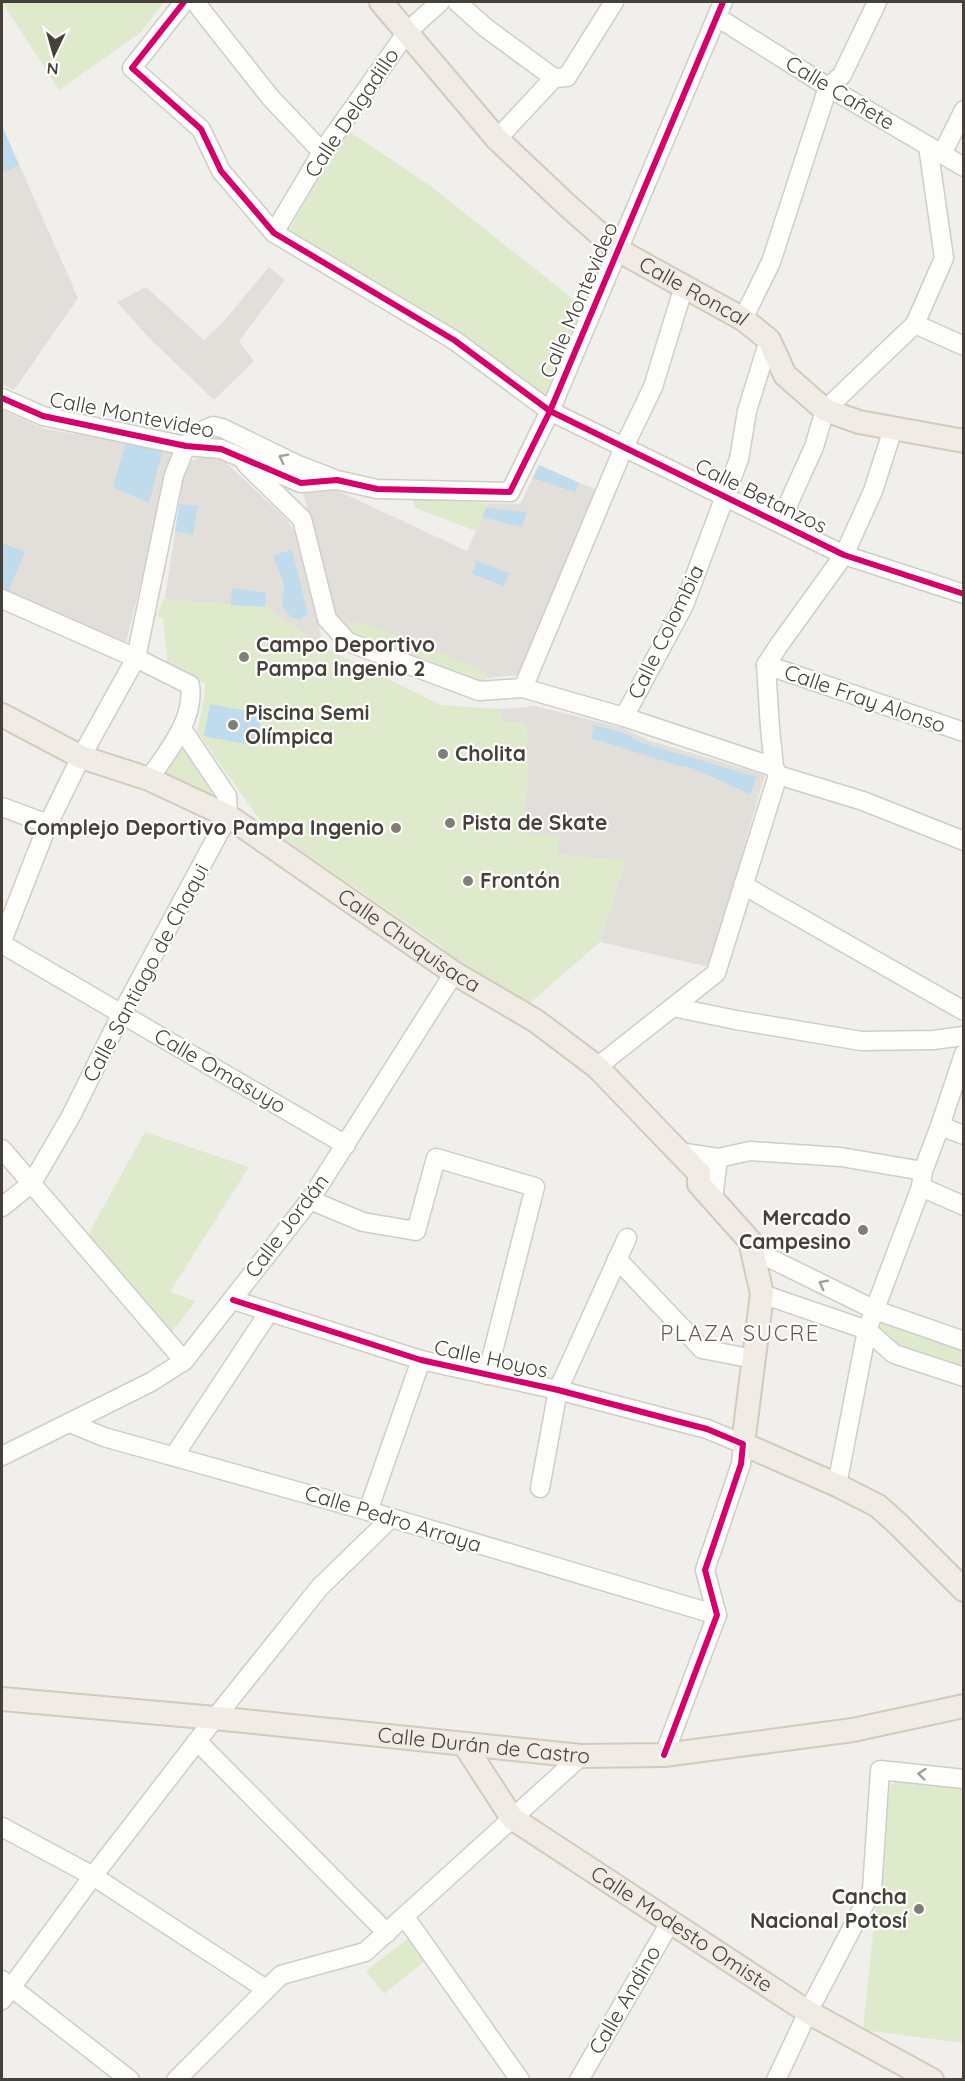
<svg xmlns="http://www.w3.org/2000/svg" width="965" height="2081" font-family="Quicksand,sans-serif">
	<rect width="100%" height="100%" fill="#f1efeb"/>
	<g fill="#e2dfdb">
		<path d="M2,126L78,298L14,390L2,384Z"/>
		<path d="M269,267L285,280L239,341L254,361L214,400L149,338L117,302L146,287L204,340L224,321Z"/>
		<path d="M2,410L45,429L173,450L126,643L2,588Z"/>
		<path d="M205,455L220,457L285,518L294,530L324,647L265,607L169,600L165,597L184,475L192,461Z"/>
		<path d="M539,465L599,491L521,675L486,678L485,672L338,621L303,493L338,491L467,551L489,503L520,504Z"/>
		<path d="M535,706L623,728L648,740L765,775L709,967L600,942L625,861L558,855L522,833L528,782L526,724L500,721L501,709Z"/>
	</g>
	<g fill="#dfeacd">
		<path d="M2,2H164L140,33L59,90Z"/>
		<path d="M346,129L432,187L587,310L545,400L442,321L433,319L287,234Z"/>
		<path d="M412,499L489,503L476,531L415,508Z"/>
		<path d="M165,597L169,600L265,607L324,647L441,705L501,709L500,721L526,724L528,782L522,833L559,837L558,855L625,860L600,942L529,1004L454,958L439,945L263,824L197,732L204,699L205,683L168,667L163,619L156,616Z"/>
		<path d="M338,621L367,624L486,672V684L354,638Z"/>
		<path d="M178,746H184L212,784L213,792L205,798L161,775Z"/>
		<path d="M145,1132L249,1167L170,1292L196,1301L171,1333L86,1238Z"/>
		<path d="M880,1321L963,1348V1370L898,1348L879,1333L877,1326Z"/>
		<path d="M897,1780L963,1787V2043L863,2030L888,1788Z"/>
		<path d="M410,1937L426,1960L384,1994L366,1971Z"/>
	</g>
	<g fill="#bfdbec">
		<path d="M2,126L19,165L2,173Z"/>
		<path d="M126,442L163,448L149,503L113,487Z"/>
		<path d="M539,465L579,483L575,492L533,478Z"/>
		<path d="M179,504L198,506L193,535L175,531Z"/>
		<path d="M486,508L527,512L522,527L482,517Z"/>
		<path d="M2,543L25,552L8,591L2,588Z"/>
		<path d="M292,550L308,614L299,620L291,617L282,606L284,585L273,555Z"/>
		<path d="M477,561L509,573L504,586L472,574Z"/>
		<path d="M232,588L266,593L265,607L231,605Z"/>
		<path d="M210,704L262,714L256,746L204,736Z"/>
		<path d="M594,725L622,732L642,743L757,777L750,794L692,768L679,766L591,738Z"/>
	</g>
	<g fill="none" stroke-linecap="round" stroke-linejoin="round">
		<g stroke="#cfcdc9" stroke-width="21">
			<g id="minor">
				<path d="M184,2L132,68L201,129L221,171L274,233L454,340L550,411L844,555L964,594"/>
				<path d="M195,2L270,97L322,152"/>
				<path d="M457,2L486,28L554,78"/>
				<path d="M717,17L828,87L964,167"/>
				<path d="M497,139L554,78L567,77L614,2"/>
				<path d="M942,154L964,110"/>
				<path d="M274,233L322,152L407,32L440,2"/>
				<path d="M743,319L771,262L828,87L842,75L877,2"/>
				<path d="M915,324L964,346"/>
				<path d="M2,398L43,416L186,446L221,449L301,483L337,480L377,489L510,492L550,411L723,2"/>
				<path d="M246,464L302,519L327,619L348,642L479,691L523,688L624,717L774,767"/>
				<path d="M780,522L814,447L825,410L915,324L944,258L928,146"/>
				<path d="M2,599L136,658L190,685C195,720 167,752 149,779"/>
				<path d="M766,665L964,732"/>
				<path d="M523,688L624,447L653,387L684,286"/>
				<path d="M624,717L684,605L739,459L747,411L769,340"/>
				<path d="M778,775L863,801L964,841"/>
				<path d="M2,807L48,824"/>
				<path d="M743,885L964,1011"/>
				<path d="M2,941L48,824L81,757L136,658L174,475L186,446L197,433L213,426L222,428L298,465L332,478"/>
				<path d="M2,944L346,1145"/>
				<path d="M673,1007L736,1020L861,1041L933,1040L964,1036"/>
				<path d="M597,1067L716,973L778,775L774,767L770,728L766,665L779,645L844,555L873,491L893,429"/>
				<path d="M940,1126L964,1135"/>
				<path d="M2,1149L184,1361"/>
				<path d="M679,1152L718,1158L750,1151L841,1157L923,1171"/>
				<path d="M921,1187L964,1206"/>
				<path d="M310,1200L363,1222L416,1231L436,1158L535,1187L487,1375"/>
				<path d="M713,1200L718,1158"/>
				<path d="M2,1207L32,1183L71,1116L122,1013L228,816L227,796L182,729"/>
				<path d="M751,1249L875,1310L964,1341"/>
				<path d="M617,1259L702,1349L754,1359"/>
				<path d="M762,1294L867,1330L894,1354L964,1377"/>
				<path d="M233,1300L421,1360L558,1390L707,1429L743,1444L741,1464L705,1570L717,1615L664,1755"/>
				<path d="M70,1423L104,1437L368,1511L717,1615"/>
				<path d="M2,1456L151,1382L184,1361L310,1200L454,973"/>
				<path d="M174,1456L269,1312"/>
				<path d="M837,1485L867,1330L921,1187L923,1171L940,1126L964,1054"/>
				<path d="M540,1488L558,1390L627,1238"/>
				<path d="M368,1511L421,1360"/>
				<path d="M197,1741L387,1933"/>
				<path d="M2,1827L93,1876L266,1989"/>
				<path d="M405,1917L520,2080"/>
				<path d="M2,1980L130,2080"/>
				<path d="M2,2000L93,1876L215,1718L320,1587L390,1519"/>
				<path d="M176,2080L281,1975L365,1952L581,1756"/>
				<path d="M579,2080L671,1921"/>
				<path d="M776,2080L808,2012L872,1890L880,1770L964,1779"/>
			</g>
		</g>
		<g stroke="#d2caba" stroke-width="26">
			<g id="major">
				<path id="s1" d="M381,2L497,139L568,206L618,250L743,319L769,340L785,375L825,410L859,422L964,441"/>
				<path id="s2" d="M2,715L81,757L149,779L228,816L454,973L536,1021L597,1067L699,1173V1184L750,1241L762,1294L743,1444L837,1485L878,1506L898,1524L964,1590"/>
				<path id="s3" d="M2,1699L215,1718L581,1756L664,1755L853,1730L964,1706"/>
				<path id="s4" d="M464,1744L512,1818L808,2012L932,2080"/>
			</g>
		</g>
		<use href="#minor" stroke="#fdfdfc" stroke-width="18"/>
		<use href="#major" stroke="#f0ece5" stroke-width="22"/>
		<g stroke="#fff" stroke-width="10">
			<g id="cycleway">
				<path d="M184,2L132,68L201,129L221,171L274,233L454,340L550,411L844,555L964,594"/>
				<path d="M2,398L43,416L186,446L221,449L301,483L337,480L377,489L510,492L550,411L723,2"/>
				<path d="M233,1300L421,1360L558,1390L707,1429L743,1444L741,1464L705,1570L717,1615L664,1755"/>
			</g>
		</g>
		<use href="#cycleway" stroke="#d6006c" stroke-width="6"/>
	</g>
	<defs><path id="oneway-chevron" d="M-2-3.5L2.5 0L-2 3.5" fill="none" stroke-width="1.6" stroke-linecap="round" stroke-linejoin="round" transform="scale(1.5)"/></defs>
	<g stroke="#a29e9a">
		<use href="#oneway-chevron" transform="translate(283 458) rotate(-153)"/>
		<use href="#oneway-chevron" transform="translate(823 1284) rotate(-153)"/>
		<use href="#oneway-chevron" transform="translate(922 1774) rotate(-174)"/>
	</g>
	<g fill="#827d77" stroke="#fff" stroke-width="2">
		<circle cx="244" cy="657" r="6"/>
		<circle cx="233" cy="725" r="6"/>
		<circle cx="443" cy="754" r="6"/>
		<circle cx="450" cy="823" r="6"/>
		<circle cx="396" cy="828" r="6"/>
		<circle cx="468" cy="881" r="6"/>
		<circle cx="863" cy="1230" r="6"/>
		<circle cx="919" cy="1909" r="6"/>
	</g>
	<g text-anchor="middle" stroke-width="4.5" stroke-linejoin="round" paint-order="stroke">
		<g font-size="21" fill="#464038" stroke="#fff">
			<text transform="translate(840 93) rotate(31)" y="7">Calle Cañete</text>
			<text transform="translate(352 113) rotate(-56)" y="7">Calle Delgadillo</text>
			<text dy="7" stroke="none"><textPath href="#s1" startOffset="430">Calle Roncal</textPath></text>
			<text transform="translate(579 300) rotate(-67)" y="7">Calle Montevideo</text>
			<text transform="translate(132 415) rotate(11)" y="7">Calle Montevideo</text>
			<text transform="translate(761 496) rotate(26)" y="7">Calle Betanzos</text>
			<text transform="translate(666 632) rotate(-64)" y="7">Calle Colombia</text>
			<text transform="translate(865 699) rotate(19)" y="7">Calle Fray Alonso</text>
			<text dy="7" stroke="none"><textPath href="#s2" startOffset="468">Calle Chuquisaca</textPath></text>
			<text transform="translate(146 973) rotate(-62)" y="7">Calle Santiago de Chaqui</text>
			<text transform="translate(220 1071) rotate(30)" y="7">Calle Omasuyo</text>
			<text transform="translate(287 1226) rotate(-53)" y="7">Calle Jordán</text>
			<text transform="translate(491 1359) rotate(12)" y="7">Calle Hoyos</text>
			<text transform="translate(393 1519) rotate(17)" y="7">Calle Pedro Arraya</text>
			<text dy="7" stroke="none"><textPath href="#s3" startOffset="484">Calle Durán de Castro</textPath></text>
			<text dy="7" stroke="none"><textPath href="#s4" startOffset="291">Calle Modesto Omiste</textPath></text>
			<text transform="translate(625 2000) rotate(-60)" y="7">Calle Andino</text>
		</g>
		<g font-size="21" font-weight="bold" fill="#464038" stroke="#fff" text-anchor="start">
			<text x="256" y="652">Campo Deportivo<tspan x="256" dy="24">Pampa Ingenio 2</tspan></text>
			<text x="245" y="720">Piscina Semi<tspan x="245" dy="24">Olímpica</tspan></text>
			<text x="455" y="761">Cholita</text>
			<text x="462" y="830">Pista de Skate</text>
			<text x="384" y="835" text-anchor="end">Complejo Deportivo Pampa Ingenio</text>
			<text x="480" y="888">Frontón</text>
			<text x="851" y="1225" text-anchor="end">Mercado<tspan x="851" dy="24">Campesino</tspan></text>
			<text x="907" y="1904" text-anchor="end">Cancha<tspan x="907" dy="24">Nacional Potosí</tspan></text>
		</g>
		<g font-size="22" letter-spacing="1.5" fill="#695e4f" stroke="#fff">
			<text x="740" y="1341">PLAZA SUCRE</text>
		</g>
	</g>
	<rect width="965" height="2081" fill="none" stroke="#464038" stroke-width="6"/>
	<g transform="translate(54 54) rotate(185)" stroke="#ffffff" stroke-width="4.5" paint-order="stroke">
	<path d="M0-4.5L10 22L0 15L-10 22Z" fill="#464038"/>
	<text y="-9" font-size="16" font-weight="bold" text-anchor="middle" fill="#464038">N</text>
	</g>
</svg>
